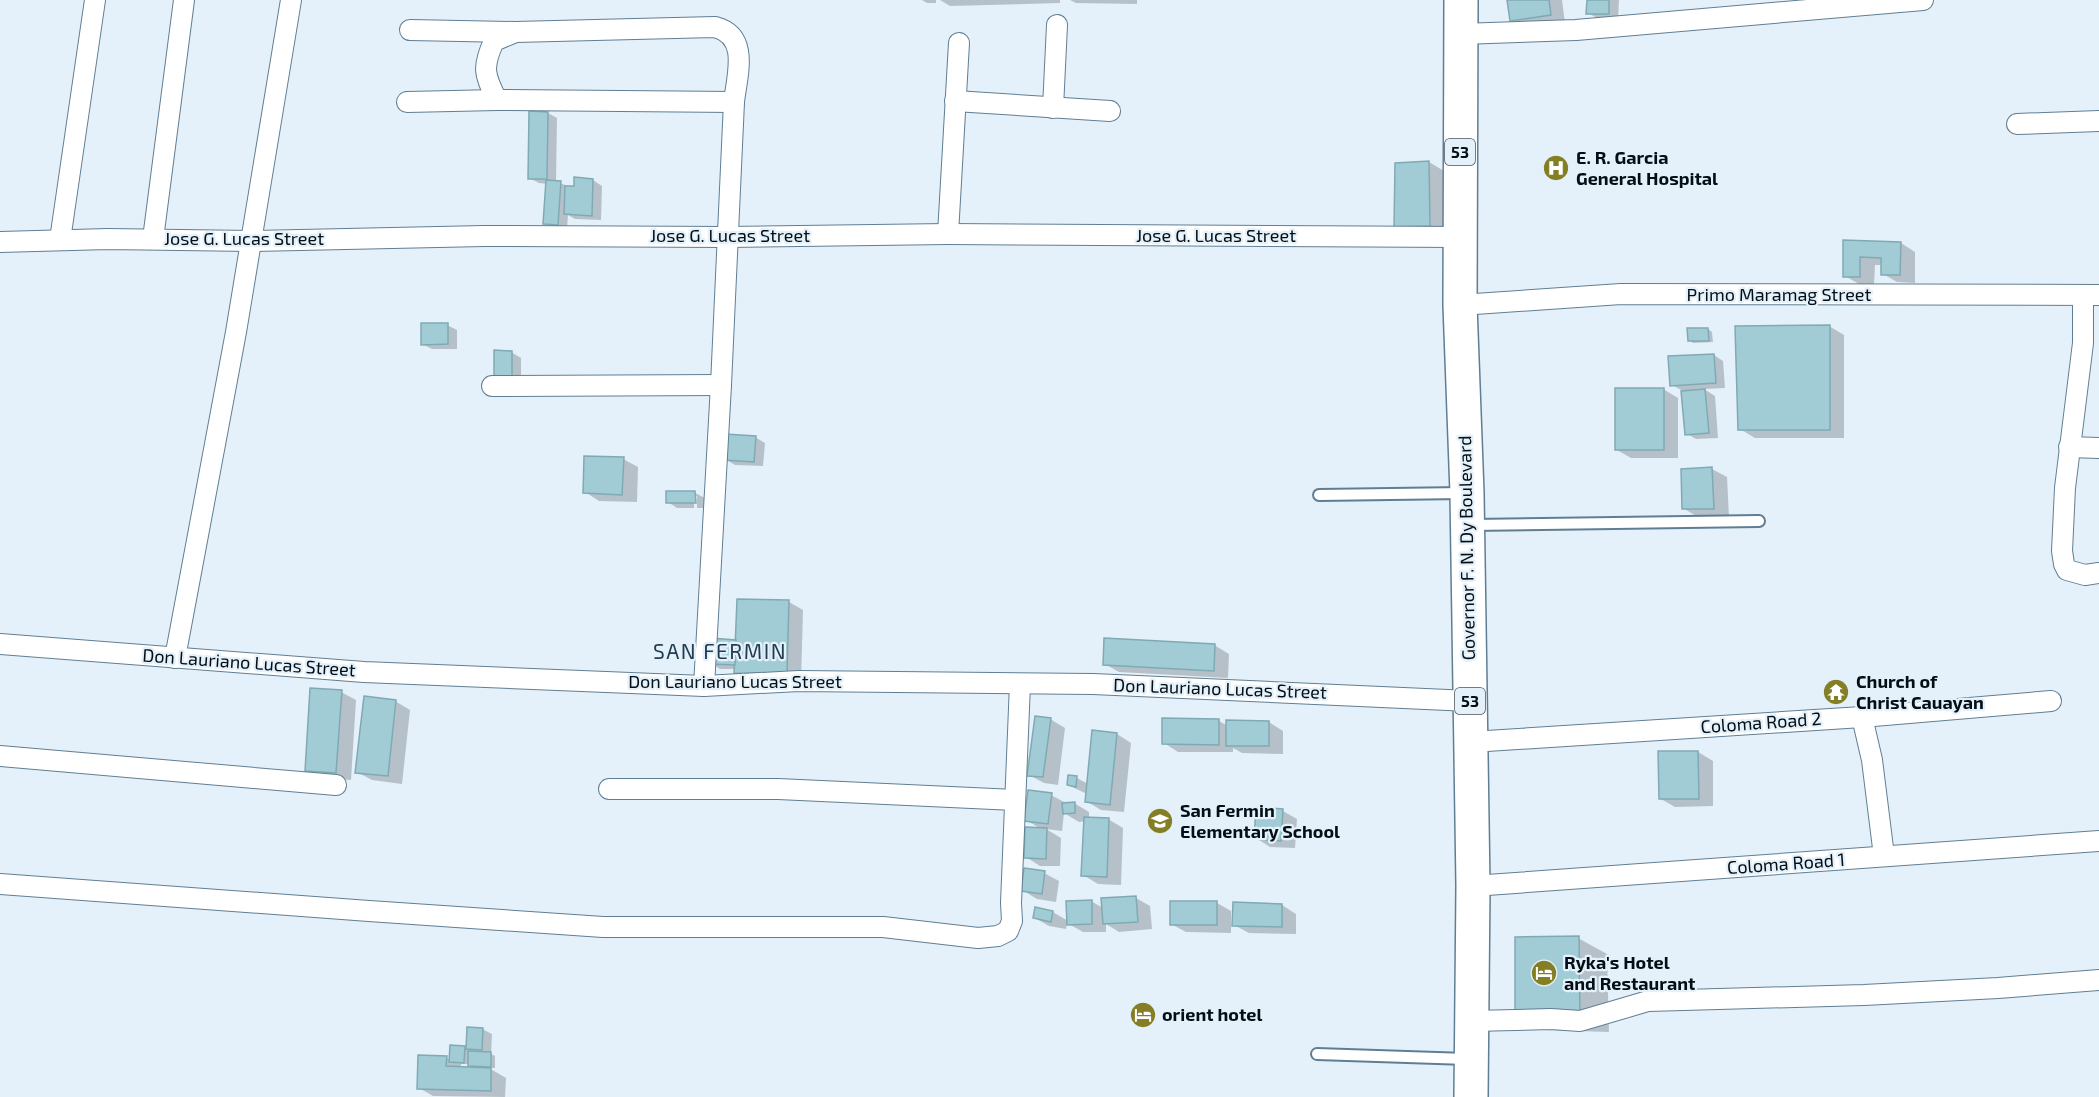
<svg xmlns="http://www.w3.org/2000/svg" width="2099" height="1097" font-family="'Exo 2',sans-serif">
	<rect width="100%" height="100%" fill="#e4f1fa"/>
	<g fill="#0003" fill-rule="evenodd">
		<path d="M922,0H936V3H927Z"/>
		<path d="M940,0H1060V3L950,6Z"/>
		<path d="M1070,0H1137V4L1076,3Z"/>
		<path d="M1509,0H1562L1565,23L1526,28L1512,20Z"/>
		<path d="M1588,0H1619L1618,19L1597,18L1588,13Z"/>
		<path d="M548,113L557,118L556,182L575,188L593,180L602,186L601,220L575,219L568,215L567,229L554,228L545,223L547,184L539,183L529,178Z"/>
		<path d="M1429,162L1444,171V234H1411L1396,226Z"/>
		<path d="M1844,241L1901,243L1915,252V283L1897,282L1883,274V265H1875L1874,285L1859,284L1845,276Z"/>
		<path d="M447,325L457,330V349H432L422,344Z"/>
		<path d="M1829,326L1844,335V438H1755L1740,429Z"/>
		<path d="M1708,329L1712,332L1713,342L1693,343L1689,340Z"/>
		<path d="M511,352L521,358V383H505Z"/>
		<path d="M1714,355L1723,361L1725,388L1704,389L1715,396L1718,438L1696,439L1687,434L1683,391L1672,385Z"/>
		<path d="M1663,389L1678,398V458H1631L1617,450Z"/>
		<path d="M755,437L765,443L763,466L735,465L725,459Z"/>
		<path d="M623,459L638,467L637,502L599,501L585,492Z"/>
		<path d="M1712,469L1727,477L1729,517H1698L1683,508L1682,471Z"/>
		<path d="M695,493L705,498V508H697V496H694V508H677L668,502Z"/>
		<path d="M789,602L803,610L801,682L750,680L736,672V669H720L711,663Z"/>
		<path d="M1214,645L1229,654L1228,678L1119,672L1105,664Z"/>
		<path d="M341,692L356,700L351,780L321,778L307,770Z"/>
		<path d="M395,701L410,710L402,784L372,780L357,772Z"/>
		<path d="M1050,719L1065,728L1058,785L1044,783L1029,775Z"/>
		<path d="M1219,721L1228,726L1269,722L1283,731V754L1242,753L1233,748V752H1178L1164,743Z"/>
		<path d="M1117,734L1131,743L1124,812L1101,810L1086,801L1087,794L1068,785L1070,777L1077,778L1088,784Z"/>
		<path d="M1698,752L1713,761V806L1675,807L1661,799Z"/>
		<path d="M1051,795L1066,803H1074L1089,812V819H1108L1123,828L1121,885L1098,884L1083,875L1085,821L1079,822L1064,813L1062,831L1046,829L1061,838L1060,866H1040L1026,857L1041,829L1026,820Z"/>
		<path d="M1283,811L1297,819L1295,848L1270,847L1256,838Z"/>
		<path d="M1044,873L1059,881L1056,902L1037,899L1022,890Z"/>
		<path d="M1136,898L1150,906L1152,929L1119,932L1106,924V932H1083L1067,923L1066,929L1049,926L1035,918L1053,912L1068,921L1091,901L1103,908Z"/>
		<path d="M1217,903L1231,911V933L1186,932L1171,924Z"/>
		<path d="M1282,905L1296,914V934L1249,933L1234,925Z"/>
		<path d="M1578,938L1607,954L1609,1032L1545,1030L1516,1014Z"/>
		<path d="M468,1028L482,1029L492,1034L491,1054L495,1056V1068H489L506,1078L505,1097L433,1096L419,1088L446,1058L451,1060L464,1048L468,1049ZM461,1064H469L475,1069L461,1068Z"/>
	</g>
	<g fill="#a1ccd6" stroke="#80aab3" stroke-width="1.5">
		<path d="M1507,0H1549L1551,15L1510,21Z"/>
		<path d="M1587,0H1609V14H1586Z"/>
		<path d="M529,111L548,112L547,179H528Z"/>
		<path d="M1429,161L1430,226L1394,227L1395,163Z"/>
		<path d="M574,177L593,179L592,216L564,214L565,186H574Z"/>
		<path d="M546,180L561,181L558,225L543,224Z"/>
		<path d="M1843,240L1901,242L1900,275H1881V258L1860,257V277H1843Z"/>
		<path d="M421,323H448V344L421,345Z"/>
		<path d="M1830,325V430H1738L1735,326Z"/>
		<path d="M1687,328H1708L1709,341H1688Z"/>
		<path d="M494,350L512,351V378H494Z"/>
		<path d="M1714,354L1716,383L1670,386L1668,356Z"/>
		<rect x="1615" y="388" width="49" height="62"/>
		<path d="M1705,389L1709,433L1685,435L1681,391Z"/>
		<path d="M725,434L756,436L754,462L724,460Z"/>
		<path d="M584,456L624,457L622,495L583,493Z"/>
		<path d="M1712,467L1714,509H1682L1681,469Z"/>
		<path d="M666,491H695L696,503H666Z"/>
		<path d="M737,599L789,600L787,674L734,673Z"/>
		<path d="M711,638L736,640L735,665L709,664Z"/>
		<path d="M1104,638L1215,644L1214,671L1103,665Z"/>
		<path d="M310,688L342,690L336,773L305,771Z"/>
		<path d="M364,696L396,700L388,776L355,773Z"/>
		<path d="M1035,716L1051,718L1043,777L1027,776Z"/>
		<path d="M1162,718L1219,719V745L1162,744Z"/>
		<path d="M1226,720L1269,721V746H1226Z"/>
		<path d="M1092,730L1117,733L1110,805L1085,802Z"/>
		<path d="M1658,751H1698L1699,799H1659Z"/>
		<path d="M1068,775L1077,776L1076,787L1067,785Z"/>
		<path d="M1028,790L1052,793L1048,824L1024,821Z"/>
		<path d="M1075,802V813L1063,814L1062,803Z"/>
		<path d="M1256,807L1283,809L1281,841L1254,839Z"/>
		<path d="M1084,817L1109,818L1107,877L1081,876Z"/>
		<path d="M1025,827L1047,828L1046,859L1024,858Z"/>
		<path d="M1024,868L1045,871L1042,894L1021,891Z"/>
		<path d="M1136,896L1138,922L1103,924L1101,898Z"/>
		<path d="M1092,900V924L1067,925L1066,901Z"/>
		<rect x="1170" y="901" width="47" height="24"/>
		<path d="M1233,902L1282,904V927L1232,926Z"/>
		<path d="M1035,907L1053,911L1051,922L1033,918Z"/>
		<path d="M1579,936L1580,1016L1515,1014V937Z"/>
		<path d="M467,1027L483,1028L482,1050L466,1049Z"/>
		<path d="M450,1045L465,1046L464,1063L449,1062Z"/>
		<path d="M468,1051L491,1052V1067L468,1066Z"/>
		<path d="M418,1055L447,1056L446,1066L491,1068V1091L417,1089Z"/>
	</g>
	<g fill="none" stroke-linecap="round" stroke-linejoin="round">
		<g stroke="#607e93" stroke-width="14">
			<g id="service">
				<path d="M1319,495L1463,493"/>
				<path d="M1472,525L1759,521"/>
				<path d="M1317,1054L1467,1059"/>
			</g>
		</g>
		<g stroke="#607e93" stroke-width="22">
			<g id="minor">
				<path d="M410,30L515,32L715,27C750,36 737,75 734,102L721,385L704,686"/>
				<path d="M1461,34L1576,30L1923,0"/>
				<path d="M497,100C484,75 482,67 494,41L513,33"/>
				<path d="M955,101L1110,111"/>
				<path d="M407,102L497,100L734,102"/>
				<path d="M1053,108L1057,25"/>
				<path d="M2017,124L2099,121"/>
				<path d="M948,234L959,43"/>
				<path d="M153,239L184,0"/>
				<path d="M60,240L95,0"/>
				<path d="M0,242L108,239L252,241L484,236L728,237L948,234L1460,237"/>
				<path d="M2083,295V343L2065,488L2062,551L2064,564L2067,570L2085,575L2099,573"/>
				<path d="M1460,305L1621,294L2099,295"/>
				<path d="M492,386L721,385"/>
				<path d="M2069,447L2099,448"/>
				<path d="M0,644L364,672L704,686L799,681L1093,684L1470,701"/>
				<path d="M175,658L236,332L291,0"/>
				<path d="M1862,717L1872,760L1884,856"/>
				<path d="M1471,742L1862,717L2051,701"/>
				<path d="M0,756L336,785"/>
				<path d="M609,789H778L1015,800"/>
				<path d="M0,884L369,911L603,927H883L978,938L998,936L1008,931L1012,921L1011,903L1020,684"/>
				<path d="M1473,886L2099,841"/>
				<path d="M1472,1021L1551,1019L1580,1021L1648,1001L1864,995L1998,988L2099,980"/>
			</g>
		</g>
		<g stroke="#607e93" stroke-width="36">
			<path id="trunk" d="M1461,0L1460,305L1467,493L1473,886L1471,1097"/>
		</g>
		<use href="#service" stroke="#fff" stroke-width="10"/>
		<use href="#minor" stroke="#fff" stroke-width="20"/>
		<use href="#trunk" stroke="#fff" stroke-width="33"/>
	</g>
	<defs>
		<g id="hospital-disc" transform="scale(1.35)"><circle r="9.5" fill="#847e25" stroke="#e4f1fa"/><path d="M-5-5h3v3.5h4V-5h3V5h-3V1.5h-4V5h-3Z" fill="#fff"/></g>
		<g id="temple-disc" transform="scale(1.35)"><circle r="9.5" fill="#847e25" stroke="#e4f1fa"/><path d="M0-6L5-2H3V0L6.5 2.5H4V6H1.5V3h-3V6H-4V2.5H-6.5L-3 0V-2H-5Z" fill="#fff"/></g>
		<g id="school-disc" transform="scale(1.35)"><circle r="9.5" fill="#847e25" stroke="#e4f1fa"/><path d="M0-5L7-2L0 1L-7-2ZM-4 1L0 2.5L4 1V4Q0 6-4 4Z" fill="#fff"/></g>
		<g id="hotel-disc" transform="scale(1.35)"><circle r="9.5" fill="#847e25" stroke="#e4f1fa"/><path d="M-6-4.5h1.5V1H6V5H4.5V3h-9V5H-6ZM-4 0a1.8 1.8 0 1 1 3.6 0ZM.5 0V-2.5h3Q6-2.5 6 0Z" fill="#fff"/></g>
	</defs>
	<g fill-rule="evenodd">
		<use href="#hospital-disc" x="1556" y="168"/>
		<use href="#temple-disc" x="1836" y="692"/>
		<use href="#school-disc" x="1160" y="821"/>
		<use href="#hotel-disc" x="1544" y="973"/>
		<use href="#hotel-disc" x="1143" y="1015"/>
	</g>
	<g text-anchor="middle" stroke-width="4.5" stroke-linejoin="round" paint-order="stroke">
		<g fill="#e4f1fa" stroke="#47525a" stroke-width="1.5">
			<rect x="1445" y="139" width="30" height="26" rx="4.5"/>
			<rect x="1455" y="688" width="30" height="26" rx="4.5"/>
		</g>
		<g font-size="16" font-weight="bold" fill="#040e15">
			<text x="1460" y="158">53</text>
			<text x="1470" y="707">53</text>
		</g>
		<g font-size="18" font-weight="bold" fill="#040e15" stroke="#e4f1fa" text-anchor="start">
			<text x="1576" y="164">E. R. Garcia<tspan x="1576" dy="21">General Hospital</tspan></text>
			<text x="1856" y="688">Church of<tspan x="1856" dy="21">Christ Cauayan</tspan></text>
			<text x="1180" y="817">San Fermin<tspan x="1180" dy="21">Elementary School</tspan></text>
			<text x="1564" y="969">Ryka's Hotel<tspan x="1564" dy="21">and Restaurant</tspan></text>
			<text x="1162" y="1021">orient hotel</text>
		</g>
		<g font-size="18" fill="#040e15" stroke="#e4f1fa">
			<text x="730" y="242">Jose G. Lucas Street</text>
			<text x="1216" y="242">Jose G. Lucas Street</text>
			<text x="244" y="245">Jose G. Lucas Street</text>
			<text x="1779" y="301">Primo Maramag Street</text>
			<text transform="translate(1467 548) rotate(-91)" y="6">Governor F. N. Dy Boulevard</text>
			<text transform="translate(249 663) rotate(4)" y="6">Don Lauriano Lucas Street</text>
			<text x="735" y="688">Don Lauriano Lucas Street</text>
			<text transform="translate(1220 689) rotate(2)" y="6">Don Lauriano Lucas Street</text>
			<text transform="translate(1761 723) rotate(-4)" y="6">Coloma Road 2</text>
			<text transform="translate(1786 864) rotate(-4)" y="6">Coloma Road 1</text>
		</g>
		<g font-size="21" letter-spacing="1.5" fill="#223d50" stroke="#e4f1fa">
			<text x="720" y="659">SAN FERMIN</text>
		</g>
	</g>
</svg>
